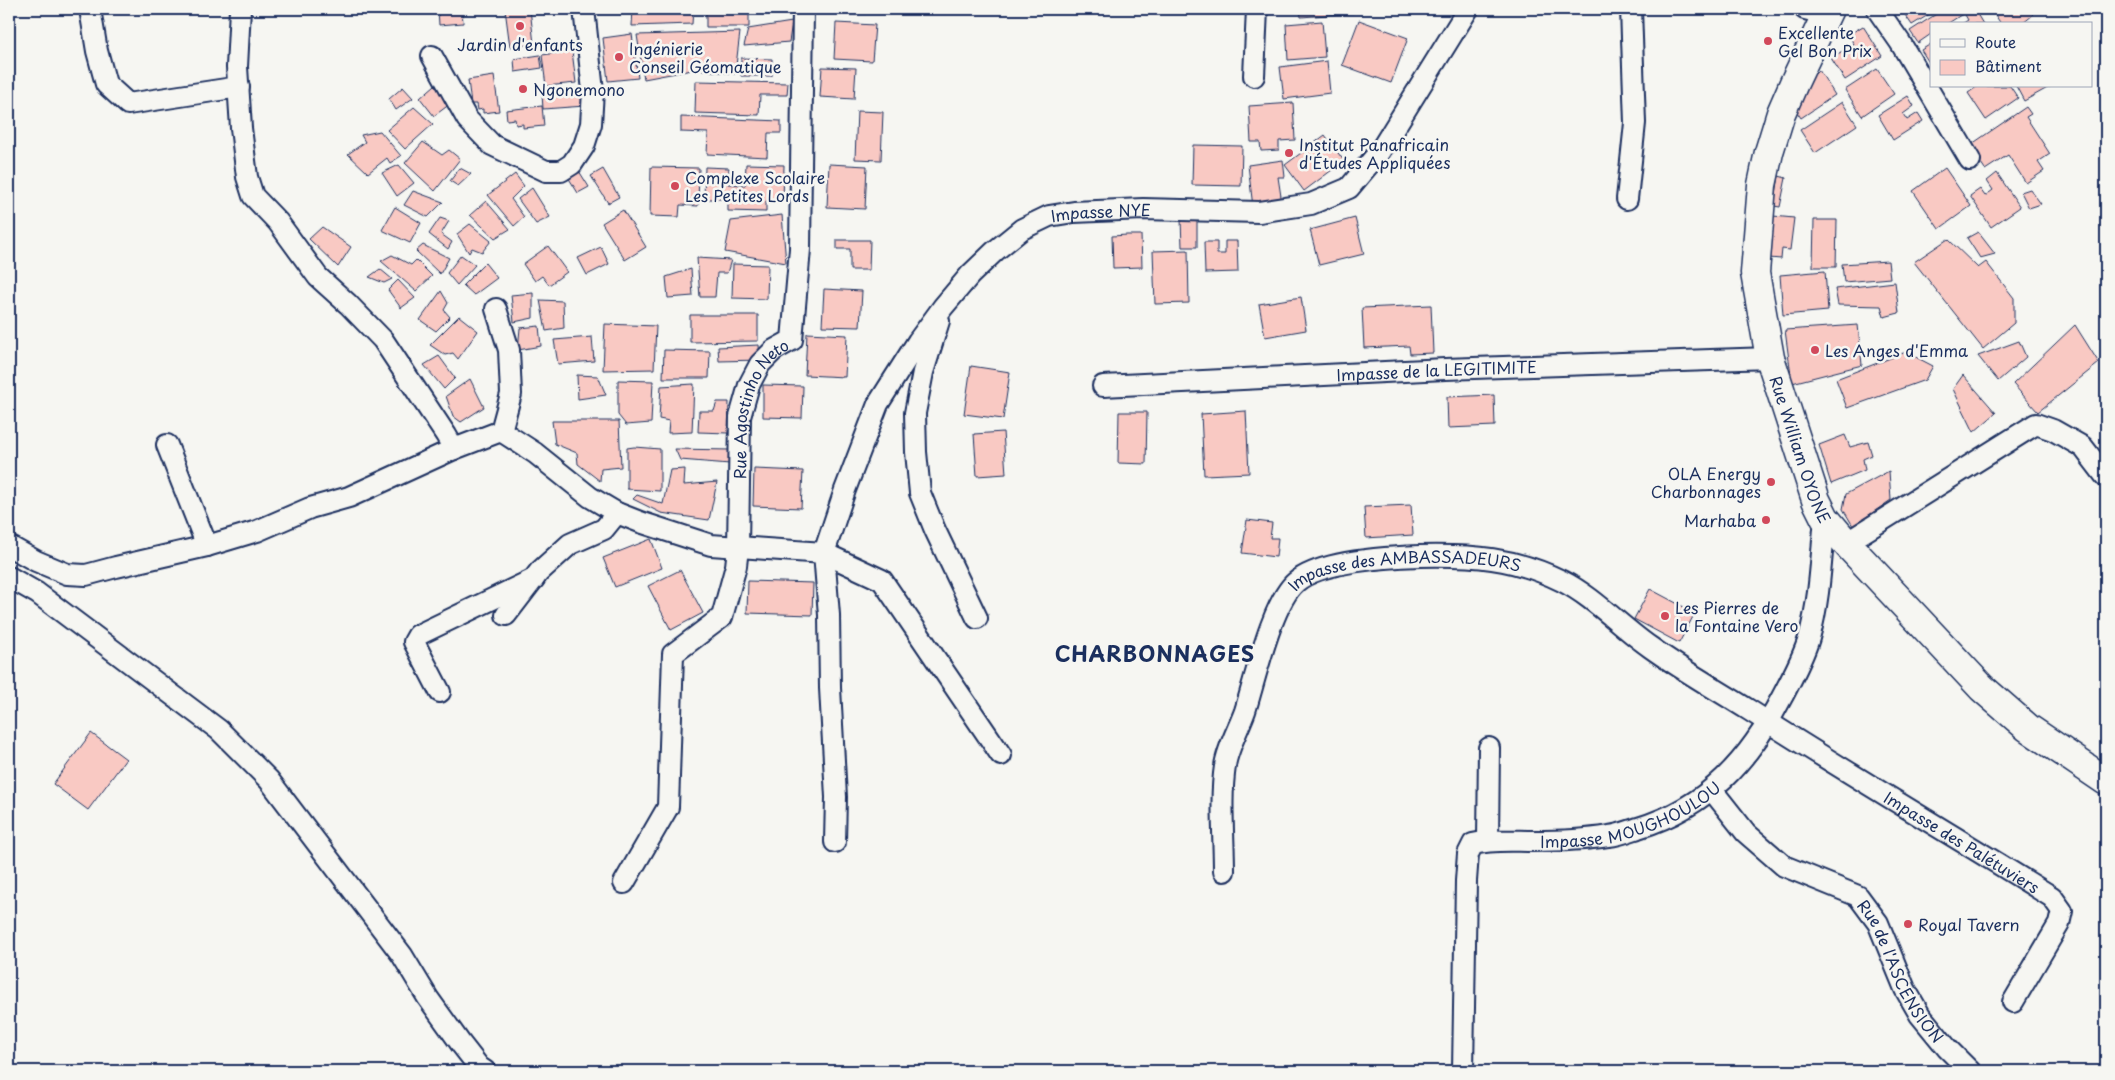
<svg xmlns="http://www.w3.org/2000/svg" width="2115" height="1080" font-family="'Playpen Sans',sans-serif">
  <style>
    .building { fill: #f9c9c3; stroke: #1b2f5e }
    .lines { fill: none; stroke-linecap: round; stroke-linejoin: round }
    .street-casing { stroke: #1b2f5e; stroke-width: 24 }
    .secondary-casing { stroke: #1b2f5e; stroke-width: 31 }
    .street { stroke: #f6f6f2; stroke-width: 20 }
    .secondary { stroke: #f6f6f2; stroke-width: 28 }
    .poi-dot { fill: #d1495b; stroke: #f6f6f2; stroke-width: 2 }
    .labels { text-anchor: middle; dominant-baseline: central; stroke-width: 5; stroke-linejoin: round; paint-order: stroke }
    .poi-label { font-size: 16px; fill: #1b2f5e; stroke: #f6f6f2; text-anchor: start }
    .street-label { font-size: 16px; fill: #1b2f5e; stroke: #f6f6f2 }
    .district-label { font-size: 21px; font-weight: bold; letter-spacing: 1px; fill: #1b2f5e; stroke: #f6f6f2 }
  </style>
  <rect width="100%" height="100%" fill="#f6f6f2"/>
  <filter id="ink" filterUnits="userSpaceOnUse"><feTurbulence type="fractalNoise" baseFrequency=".02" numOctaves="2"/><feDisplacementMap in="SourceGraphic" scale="10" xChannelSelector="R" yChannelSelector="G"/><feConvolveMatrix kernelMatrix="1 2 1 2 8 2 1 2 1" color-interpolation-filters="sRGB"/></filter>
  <g filter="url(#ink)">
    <path class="building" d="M438,9H462L463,23L439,25Z
      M505,9H530L534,44L510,47Z
      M633,9H693L692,24L632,26Z
      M706,9H749V27H706Z
      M820,9H857V15L820,14Z
      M1300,9H1353L1354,13L1301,17Z
      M1901,9H1938L1912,25Z
      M1944,9H1974L1983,24H1962L1968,20L1964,13L1947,24H1931V34L1918,43L1910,31Z
      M1995,9H2028L2033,15L2022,24H2001L1992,10Z
      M1359,20L1408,38L1391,83L1342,65Z
      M1322,21L1325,57L1288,60L1286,24Z
      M792,22L789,42L744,46L748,29Z
      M836,23L875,25L872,61L834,59Z
      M1863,26L1882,56L1845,80L1831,58L1854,44L1848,35Z
      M740,32L735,74L697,69L644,79L637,35Z
      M632,34L638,78L608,81L603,38Z
      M1931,44V63L1930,64L1921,50Z
      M572,51L576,83L546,86L542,55Z
      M540,55L542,68L515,72L514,59Z
      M741,58L772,59V76H741Z
      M1327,61L1330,93L1284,99L1280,67Z
      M822,67L856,68L854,99L820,97Z
      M1877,69L1894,94L1862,116L1845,90Z
      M1819,70L1835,95L1801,118L1795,109L1812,77Z
      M494,76L499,111L483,113V109L478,110L477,104H471L468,80Z
      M696,81L788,83L787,95H760L759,115L695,113Z
      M435,85L450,104L434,116L420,98Z
      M1978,86H2010L2018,98L1986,120L1968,93Z
      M2016,86H2051L2024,101Z
      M403,87L413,98L396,110L389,99Z
      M584,91L585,106L543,109L542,94Z
      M1908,96L1914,106L1903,114L1907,120L1918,113L1923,121L1893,140L1878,115Z
      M1842,102L1857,125L1815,153L1800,130Z
      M1293,103L1295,140L1279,141V150L1261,151L1260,142H1251L1249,106Z
      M542,106L544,126L523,128V124L516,125L515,119L507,120L506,110Z
      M414,107L433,124L405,149L387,130Z
      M2026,107L2031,114L2026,117L2050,154L2038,162L2044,171L2026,183L2008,155L1985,170L1969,146Z
      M857,111L883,112L881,160L855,159Z
      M681,117L781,121V133H768L767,157L707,154L708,133L681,132Z
      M380,131L401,156L390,163L387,158L368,173L348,154L365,142L361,135Z
      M1325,135L1344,161L1304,191L1285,165Z
      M423,142L442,155L449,150L460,159L435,191L405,163Z
      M1193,145L1242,146L1241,186L1192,185Z
      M1283,160L1285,177H1278L1282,203L1253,207L1248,165Z
      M746,164L784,165L783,202L766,201V212L728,211V199H704L705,167L729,168L728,184L745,185Z
      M829,164L867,166L865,209L827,207Z
      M399,165L414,183L397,196L382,173Z
      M651,167L699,168L698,206L680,205L679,217L650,216Z
      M460,168L471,174L458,186L450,181Z
      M1945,168L1971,206L1939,229L1913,191Z
      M603,169L619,197L608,203L591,176Z
      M579,171L589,187L578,193L568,177Z
      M1997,173L2020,207L1991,227L1970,196L1980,189L1985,196L1993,190L1987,181Z
      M515,174L524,186L511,199L524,217L514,226L488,195Z
      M1779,176L1786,178L1780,207L1774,206Z
      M532,188L550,217L536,224L518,199Z
      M2030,189L2041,204L2029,208L2021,192Z
      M413,191L443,202L428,217L404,205Z
      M486,201L510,229L495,238L470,215Z
      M395,207L421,223L410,243L382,230Z
      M623,210L646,247L625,260L602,223Z
      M782,215L786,263L725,252L731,221Z
      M1773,216L1794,218L1790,250L1782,249L1781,259L1769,258Z
      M440,218L449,221L441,234L452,242L448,249L429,234Z
      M1355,218L1364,254L1319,265L1310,230Z
      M1181,219H1197V247H1182Z
      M1814,220H1837L1836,267H1813Z
      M470,224L491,241L482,252L472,248L469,253L457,234Z
      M322,227L351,247L338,267L309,239Z
      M1978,232L1995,254L1980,258L1967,238Z
      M1127,235H1141L1142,267L1113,268L1112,236Z
      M1948,239L1978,268L1986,262L2014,298V323L1983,349L1914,262Z
      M837,240H870L869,270H850V249H837Z
      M1225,241H1237L1238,272L1205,273L1204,242H1217V254H1225Z
      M423,245L449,258L440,274L416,251Z
      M548,246L567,272L549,285L542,276L535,281L523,264Z
      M601,247L609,264L587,275L578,258Z
      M1188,250L1189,303L1155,304L1153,251Z
      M392,255L411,265L416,260L432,276L416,291L381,261Z
      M461,255L475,265L457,285L447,273Z
      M697,258L731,260L727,273H717L715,297H700Z
      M1888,261L1890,278L1844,282L1842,264Z
      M485,263L497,278L474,295L463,285Z
      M733,264L768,265L767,299L732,298Z
      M380,269L392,279L384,283L369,277Z
      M691,269L693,296L668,298L666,277Z
      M1825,271L1828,311L1783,315L1780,275Z
      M398,280L415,298L401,308L388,290Z
      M1895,282L1899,313L1884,317L1881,306L1838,305L1835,289Z
      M824,289L862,291L860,327L822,326Z
      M441,291L448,303L444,310L450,317L436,331L420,320Z
      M533,293V318L514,322L511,295Z
      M1301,297L1306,330L1265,337L1259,304Z
      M540,300L563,301L564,328L546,331Z
      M1431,305L1433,353L1410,354L1409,346L1364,348L1362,308Z
      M690,315H758V341L690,342Z
      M459,316L478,331L458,359L453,353L445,355L430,345Z
      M605,324L656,326L654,369L603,370Z
      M1858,325L1862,365L1792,383L1785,330Z
      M2075,325L2099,363L2038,412L2013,384Z
      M539,326L541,346L518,350L520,328Z
      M807,333L847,335L845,377L805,375Z
      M592,337L594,361L558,364L554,340Z
      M2019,341L2026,357L1998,381L1978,356Z
      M759,345L760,360L719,361L718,347Z
      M664,350L710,351L709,378H663Z
      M1906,352L1933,366L1925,380L1847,408L1836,379Z
      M439,356L455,378L444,389L424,365Z
      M971,366L1010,372L1003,419L964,414Z
      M577,375L598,376L606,395L578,399Z
      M1963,375L1996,413L1974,432L1953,389Z
      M470,379L484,407L461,422L453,416L446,396Z
      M618,380L653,381L651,423L626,425L618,415Z
      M694,384L692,432L668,433L669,421L659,419L661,386Z
      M763,385L803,386L802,418L763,417Z
      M1494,395L1495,426L1448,428L1447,397Z
      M717,402H729L728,433L698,432L699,411H714Z
      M1246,411L1249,473L1204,475L1201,414Z
      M1119,412H1147L1146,464L1118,463Z
      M552,421H619L621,467L601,469L600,481L578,464L577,453L555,444Z
      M1003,432L1006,474L977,476L974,434Z
      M1845,435L1850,447L1868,442L1872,455L1863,459L1865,470L1831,484L1819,445Z
      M634,447L660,449V491L627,489V448Z
      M675,449L730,450V464L680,460Z
      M685,469L684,485L717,482L709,520L661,513L633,499L637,495L663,504L670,470Z
      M754,469L803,471L801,508L753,506Z
      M1889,471L1891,500L1853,526L1843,509L1846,494Z
      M1411,505L1413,535L1366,538L1364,507Z
      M1247,520L1272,523L1270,538H1278L1276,557L1242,553Z
      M651,539L662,568L615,587L603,558Z
      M680,570L703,613L671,630L648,586Z
      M748,581L813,583L812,615L747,613Z
      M1650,589L1695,613L1679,643L1634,619Z
      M91,733L126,759L88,810L53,784Z"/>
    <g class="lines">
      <defs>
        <g id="street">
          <path d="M90,9L97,51L106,84L128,104L239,87"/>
          <path d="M240,9L237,67L241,128L247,177L253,196L278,222L318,277L348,304L383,340L446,435L454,449"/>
          <path d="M1805,9L1825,14"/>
          <path d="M1877,9L1900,42L1970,160"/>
          <path d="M432,56L467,119L492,145L546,171H561L572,164L584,146L591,124L593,91L584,9"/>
          <path d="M1254,76L1257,9"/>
          <path d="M1627,199L1635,123L1631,9"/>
          <path d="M496,309L509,350L511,394L501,431"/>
          <path d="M939,321L923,372L915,413L916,452L920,493L935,530L977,618"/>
          <path id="s1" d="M1103,386L1445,369L1770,358"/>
          <path d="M167,445L207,546"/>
          <path d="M1846,543L2036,424L2053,430L2083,447L2106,477"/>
          <path d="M9,546L36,561L67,574L86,575L116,567L207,546L257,531L310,508L349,497L454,449L501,431L535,453L590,497L617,513L640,522L711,545L824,553L882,580L1001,755"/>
          <path d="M9,577L37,593L219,730L269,780L402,955L428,998L461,1044L479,1067L485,1071"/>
          <path d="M506,615L539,572L570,544L604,529L617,513"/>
          <path d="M440,692L414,642L418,635L534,579"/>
          <path id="s2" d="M1712,790L1746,833L1784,866L1858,896L1878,923L1905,989L1920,1015L1947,1048L1970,1071"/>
          <path d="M1488,841L1489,748"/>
          <path id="s3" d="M835,842L836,797L830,688L829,615L824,553L845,490L878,404L918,341L943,307L970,275L995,251L1022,229L1049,216L1074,212L1143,209L1259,212L1311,204L1349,188L1380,151L1468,9"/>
          <path id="s4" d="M1224,871C1224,836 1220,800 1225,766C1227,749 1239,728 1245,711C1255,680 1272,602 1296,582C1320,561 1388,557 1420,556C1473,555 1513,557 1562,581C1594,597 1621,627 1650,647C1682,670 1716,689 1749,710C1849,774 1951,834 2052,897L2062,911L2059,924L2013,1002"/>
          <path id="s5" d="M624,883L668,807L673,654L722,617L736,566L738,548L740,417L749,385L760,364L774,350L792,340L800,249L803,9"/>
          <path id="s6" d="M1463,1071L1466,881L1468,854L1473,844C1493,839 1513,841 1533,841C1559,841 1584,840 1609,836C1619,835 1629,831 1638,828C1708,807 1750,759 1782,697C1792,678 1803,658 1809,638C1820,599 1821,558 1825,518"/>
        </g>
        <g id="secondary">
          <path id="s7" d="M1829,9L1794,83L1781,113L1769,152L1762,185L1755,273L1770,358L1816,500L1825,518L1846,543L1982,688L2028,728L2106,781"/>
        </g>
      </defs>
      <use href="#street" class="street-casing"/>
      <use href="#secondary" class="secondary-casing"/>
      <use href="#street" class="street"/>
      <use href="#secondary" class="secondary"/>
    </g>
  </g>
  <g class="poi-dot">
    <circle cx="520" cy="26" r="5"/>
    <circle cx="1768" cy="41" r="5"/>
    <circle cx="619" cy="57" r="5"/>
    <circle cx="523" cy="89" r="5"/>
    <circle cx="1289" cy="153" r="5"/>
    <circle cx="675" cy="186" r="5"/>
    <circle cx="1815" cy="350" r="5"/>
    <circle cx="1771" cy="482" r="5"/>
    <circle cx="1766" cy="520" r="5"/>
    <circle cx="1665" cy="616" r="5"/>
    <circle cx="1908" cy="924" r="5"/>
  </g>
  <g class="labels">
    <g class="poi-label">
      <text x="1778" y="32">Excellente<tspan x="1778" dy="18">Gel Bon Prix</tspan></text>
      <text x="520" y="44" text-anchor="middle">Jardin d'enfants</text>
      <text x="629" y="48">Ingénierie<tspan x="629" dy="18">Conseil Géomatique</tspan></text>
      <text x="533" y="89">Ngonemono</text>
      <text x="1299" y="144">Institut Panafricain<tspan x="1299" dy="18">d'Études Appliquées</tspan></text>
      <text x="685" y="177">Complexe Scolaire<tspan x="685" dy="18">Les Petites Lords</tspan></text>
      <text x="1825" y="350">Les Anges d'Emma</text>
      <text x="1761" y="473" text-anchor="end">OLA Energy<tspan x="1761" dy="18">Charbonnages</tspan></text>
      <text x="1756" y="520" text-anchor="end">Marhaba</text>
      <text x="1675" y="607">Les Pierres de<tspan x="1675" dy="18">la Fontaine Vero</tspan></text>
      <text x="1918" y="924">Royal Tavern</text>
    </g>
    <g class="street-label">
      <text stroke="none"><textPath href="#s3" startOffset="758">Impasse NYE</textPath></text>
      <text stroke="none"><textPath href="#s1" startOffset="334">Impasse de la LEGITIMITE</textPath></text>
      <text stroke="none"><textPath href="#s5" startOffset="519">Rue Agostinho Neto</textPath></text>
      <text stroke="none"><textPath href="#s7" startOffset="460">Rue William OYONE</textPath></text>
      <text stroke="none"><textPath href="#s4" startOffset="415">Impasse des AMBASSADEURS</textPath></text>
      <text stroke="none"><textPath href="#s6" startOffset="391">Impasse MOUGHOULOU</textPath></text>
      <text stroke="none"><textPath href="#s4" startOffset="1056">Impasse des Palétuviers</textPath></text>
      <text stroke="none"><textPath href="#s2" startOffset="272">Rue de l'ASCENSION</textPath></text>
    </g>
    <g class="district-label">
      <text x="1155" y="653">CHARBONNAGES</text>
    </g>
  </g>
  <rect width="2115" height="1080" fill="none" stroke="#f6f6f2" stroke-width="30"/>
  <rect x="15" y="15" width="2085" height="1050" fill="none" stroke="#1b2f5e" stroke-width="2" filter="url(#ink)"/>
  <rect x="1930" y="22" width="162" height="65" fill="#f6f6f2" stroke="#9ea6b7"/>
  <rect x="1940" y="39" width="25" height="8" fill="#f6f6f2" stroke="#9ea6b7"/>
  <text x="1975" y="48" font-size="15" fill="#1b2f5e">Route</text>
  <rect x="1940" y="60" width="25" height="15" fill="#f9c9c3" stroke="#9ea6b7"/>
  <text x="1975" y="72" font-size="15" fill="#1b2f5e">Bâtiment</text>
</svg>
